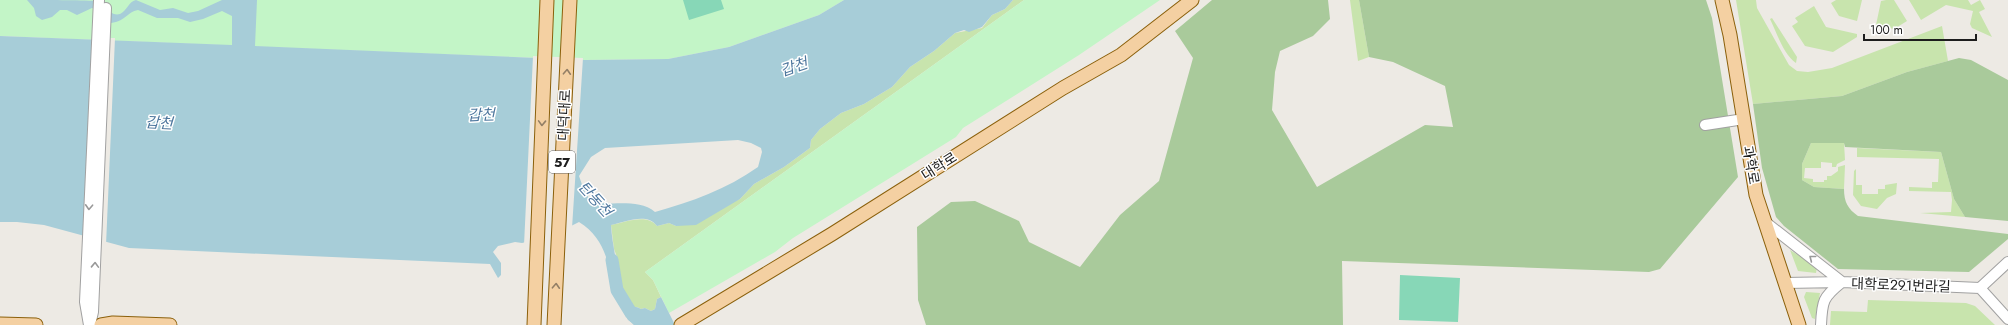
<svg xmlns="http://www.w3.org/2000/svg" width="2008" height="325" font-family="Jost,'Noto Sans KR',sans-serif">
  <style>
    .grass { fill: #c8e4ad }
    .forest { fill: #a9ca9b }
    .park { fill: #c3f5c7 }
    .pitch { fill: #87d7b7 }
    .water { fill: #a7cdd8; fill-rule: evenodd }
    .pier { fill: #edeae4 }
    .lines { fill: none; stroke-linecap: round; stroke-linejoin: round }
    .river { stroke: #a7cdd8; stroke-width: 13 }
    .minor-casing { stroke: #a1a1a1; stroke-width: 12 }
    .major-casing { stroke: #8b600b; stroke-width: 15 }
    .minor { stroke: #fff; stroke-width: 10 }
    .major { stroke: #f4d0a2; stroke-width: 13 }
    .oneway { stroke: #937f66 }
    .oneway2 { stroke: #999 }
    .labels { text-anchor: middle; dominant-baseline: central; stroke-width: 3; stroke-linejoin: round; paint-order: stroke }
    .shield { fill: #fff; stroke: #616161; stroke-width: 1 }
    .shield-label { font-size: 13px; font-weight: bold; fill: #1d1d1d }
    .street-label { font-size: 14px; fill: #1d1d1d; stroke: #fff }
    .water-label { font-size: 15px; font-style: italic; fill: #4e779e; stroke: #fff }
  </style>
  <rect width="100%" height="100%" fill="#edeae4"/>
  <path class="grass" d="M1013,0H1024L645,272L653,280L661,297L657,299L655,309L651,311L645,308L641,309L637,307H630L623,294L617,277V257L614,249L611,225C625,222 647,213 657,226L669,223L676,226L740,199L754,184L784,167L810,148L811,140L820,129L841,113L864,104L892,87L910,67L934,51L955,33L982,28L992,15L1005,9Z
    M1350,0H1359L1369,57L1358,61Z
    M1736,0H1756L1757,8L1789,65L1797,71L1808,72L1832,68L1942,26L1948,61L1907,72L1842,96L1753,104Z
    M1836,0H1862L1857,21L1839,16L1831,3Z
    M1886,0H1894L1907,21L1894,29L1876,25L1881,1Z
    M1909,0H1968L1971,5L1980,0L1985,9L1979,12L1992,37L1972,28L1970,24L1973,11L1946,5L1921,20Z
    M1814,6L1826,27L1857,34V37L1833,52L1805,46L1792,26L1798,22L1795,18Z
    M1772,18L1797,57L1796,63C1783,54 1777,33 1770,19Z
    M1811,143H1844L1845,160L1837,164L1836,167H1832V163L1821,162V168H1805L1804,178L1813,179V182H1824V180H1827V176H1831L1838,171V167L1845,165L1844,189L1814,187L1802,180V164Z
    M1857,148L1941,152L1954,199L1965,217L1920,213L1951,212L1952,200L1951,192L1909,191V187L1932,188V182H1938L1939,159L1857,157Z
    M1856,169V185H1862V194H1878V189H1885V185L1897,183L1896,194L1887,198L1877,209L1861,206L1853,195L1854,171Z
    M1790,250L1817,267L1816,273L1798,271Z
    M1806,292L1820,293L1815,319L1812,318L1804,297Z
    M1868,300L1966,303L1975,306L1995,325H1830L1831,311L1867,312Z"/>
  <path class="forest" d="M1212,0H1328L1330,19L1313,36L1280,51L1275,72L1272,110L1317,187L1425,125L1453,127L1445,86L1393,62L1369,57L1359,0H1706L1712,18L1738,177L1660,269L1649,272L1342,261L1343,325H926L918,300L917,227L951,202L975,201L1019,221L1029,242L1080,267L1120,215L1159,181L1193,58L1175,31Z
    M1959,58L1971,60L2008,80V221L1965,217L1954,199L1941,152L1845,147L1844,143H1811L1802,164V180L1814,187L1844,189C1844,202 1848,209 1858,216L2008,234V239L1969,272L1838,269L1784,226L1776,217L1762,168L1753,104L1842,96L1907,72Z"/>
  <path class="park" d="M0,0H844L819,15L729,47L668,59L585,60L0,36Z
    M1024,0H1160L1079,55L963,128L956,137L793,238L775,252L669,313L653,280L645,272Z"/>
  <path class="pitch" d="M683,0H721L724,9L689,20Z
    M1400,275L1460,278L1458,322L1399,320Z"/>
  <path class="water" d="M27,0C46,0 79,0 96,1C105,3 109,17 120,14C127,11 128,2 136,0L160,10L173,8L188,13L198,11L222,0H257L255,46L585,60L668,59L729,47L819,15L844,0H1013L1005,9L992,15L982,27L969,32L964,30L955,33L934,51L910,67L892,87L864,104L841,113L820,129L811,140L810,148L784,167L754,184L740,199L696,225L676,226L669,223L657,226C647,212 625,222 611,225C612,244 617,259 617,277L612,278C606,254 601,236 579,222L551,236L522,243L515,242L498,246L493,252L501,263V275L498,278L490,264L129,248L44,225L17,222H0V36L232,45V16L222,11L203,19L190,22L178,18H157L138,10C127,12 126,21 111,23L96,9L92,8L77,15L67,10H60L52,17L42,20L36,16L34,8ZM738,140L751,143L761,148L762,152L758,167C727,189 691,202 655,212C634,194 597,213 586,194C583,189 581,181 579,176L591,157L605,148Z
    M661,297L675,325H635L628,320L623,311C630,307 634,305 641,309L645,308L651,311L655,309L657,299Z"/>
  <path class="pier" d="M92,38H115L106,245L82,238H85Z
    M533,56L583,58L572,228L552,238L524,245Z"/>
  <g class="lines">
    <path class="river" d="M612,260L617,290L631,313L643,325"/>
    <defs>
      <path id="minor" d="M1705,125L1744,119
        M1764,221L1842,282
        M1785,283L1842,282L1980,288L2008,262
        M1980,288L2008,319
        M89,325L85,302L99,0
        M90,325L93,312L106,8
        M1821,325C1822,301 1823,297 1842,282"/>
      <path id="major" d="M1722,0L1730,35L1756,195L1799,325
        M0,324L36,325
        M101,325L113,323L170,325
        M534,325L547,0
        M554,325L570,0
        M681,325L832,234L1063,88L1121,55L1192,0"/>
    </defs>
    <use href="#minor" class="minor-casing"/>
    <use href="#major" class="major-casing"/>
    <use href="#minor" class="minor"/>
    <use href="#major" class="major"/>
  </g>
  <defs><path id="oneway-chevron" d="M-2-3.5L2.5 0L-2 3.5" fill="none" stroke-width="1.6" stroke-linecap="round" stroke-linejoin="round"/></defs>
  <g class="oneway">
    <use href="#oneway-chevron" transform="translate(567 72) rotate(-87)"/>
    <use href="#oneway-chevron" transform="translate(542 123) rotate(92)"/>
    <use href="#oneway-chevron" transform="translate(556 286) rotate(-87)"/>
  </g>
  <g class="oneway2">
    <use href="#oneway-chevron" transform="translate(89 207) rotate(93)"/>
    <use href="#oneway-chevron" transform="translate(1812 258) rotate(-142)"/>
    <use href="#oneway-chevron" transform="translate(95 265) rotate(-88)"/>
  </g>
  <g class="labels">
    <rect class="shield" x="549" y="151" width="26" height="22" rx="3"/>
    <g class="shield-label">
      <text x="562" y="162">57</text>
    </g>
    <g class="street-label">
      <text transform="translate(564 115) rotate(-87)">대덕대로</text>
      <text transform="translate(1751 165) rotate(80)">과학로</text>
      <text transform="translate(939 166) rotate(-32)">대학로</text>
      <text transform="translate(1901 285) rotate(2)">대학로291번라길</text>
    </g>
    <g class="water-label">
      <text transform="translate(794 67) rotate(-19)">갑천</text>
      <text transform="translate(481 115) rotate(-2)">갑천</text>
      <text transform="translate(159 123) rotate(3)">갑천</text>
      <text transform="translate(595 199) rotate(48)">탄동천</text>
    </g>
  </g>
  <path d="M1864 34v6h112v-6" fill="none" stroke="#1d1d1d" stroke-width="2"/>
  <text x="1870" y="34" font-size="12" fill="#1d1d1d" stroke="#ffffff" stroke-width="3" paint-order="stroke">100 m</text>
</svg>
